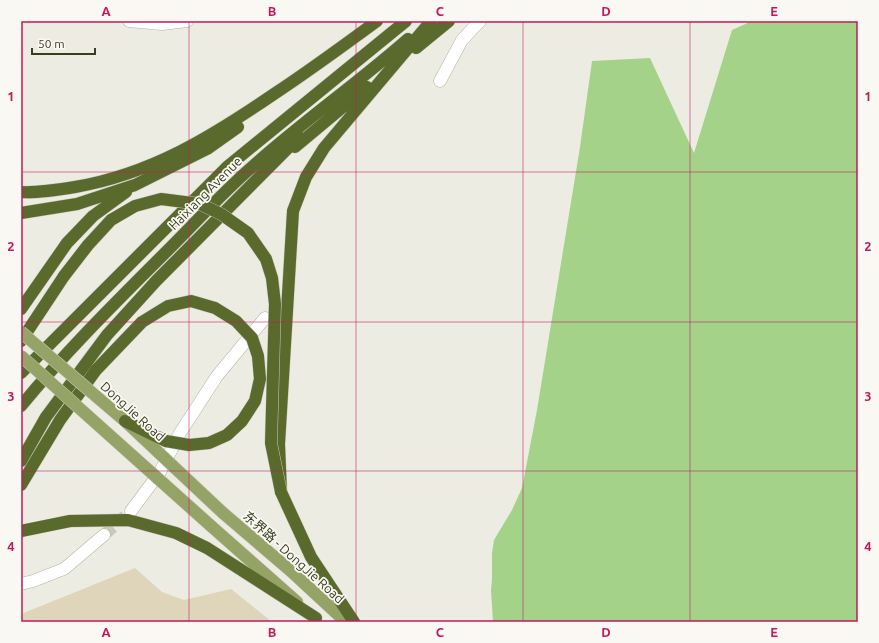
<svg xmlns="http://www.w3.org/2000/svg" width="879" height="643" font-family="Ubuntu,'Noto Sans SC',sans-serif">
  <style>
    .green { fill: #ded5ba }
    .water { fill: #a5d289 }
    .lines { fill: none; stroke-linecap: round; stroke-linejoin: round }
    .minor-tunnel { stroke: #c8c9bb; stroke-width: 12; stroke-dasharray: 12 6; stroke-linecap: butt }
    .minor-casing { stroke: #b2b4a4; stroke-width: 13 }
    .major-casing { stroke: #c7c9c1; stroke-width: 13 }
    .highway-casing { stroke: #c7c9c1; stroke-width: 13 }
    .minor { stroke: #fff; stroke-width: 12 }
    .major { stroke: #96a366; stroke-width: 12 }
    .highway { stroke: #5a6a2d; stroke-width: 12 }
    .major-bridge-casing { stroke: #c7c9c1; stroke-width: 13; stroke-linecap: butt }
    .highway-bridge-casing { stroke: #c7c9c1; stroke-width: 13; stroke-linecap: butt }
    .major-bridge { stroke: #96a366; stroke-width: 12 }
    .highway-bridge { stroke: #5a6a2d; stroke-width: 12 }
    .grid { fill: none; stroke: #c2185b; stroke-width: 1; stroke-opacity: 0.55 }
    .labels { text-anchor: middle; dominant-baseline: central; stroke-width: 3.5; stroke-linejoin: round; paint-order: stroke }
    .street-label { font-size: 13px; fill: #383e21; stroke: #f9f8f2 }
    .neatline { fill: none; stroke: #c2185b; stroke-width: 1.5 }
    .grid-label { font-size: 13px; text-anchor: middle; font-weight: bold; fill: #c2185b }
  </style>
  <rect width="100%" height="100%" fill="#ecece2"/>
  <path class="green" d="M135,568L162,592L184,600L231,589L272,622H21V614Z"/>
  <path class="water" d="M752,21H858V622H493L491,590L492,580V553L494,540L512,510L522,488L537,410L580,147L592,61L650,58L694,153L732,30Z"/>
  <g class="lines">
    <path class="minor-tunnel" d="M104,535L125,516"/>
    <defs>
      <path id="minor" d="M129,21L162,24L187,21
        M440,81L462,40L480,21
        M131,511L160,472L180,433L217,376L265,318
        M21,584L33,581L64,569L104,535"/>
      <path id="major" d="M223,513L292,572L346,622
        M211,526L297,602"/>
      <path id="highway" d="M416,48L449,21
        M295,147L367,87
        M21,192C39,193 57,190 75,187C151,174 211,137 274,94C309,71 343,46 377,21
        M21,213L77,204L135,185L207,149L238,127
        M21,309L67,243L93,216L126,192
        M21,341L64,276
        M21,373L227,167L406,21
        M21,406C67,350 119,299 170,248C197,221 223,192 252,167C302,122 358,83 408,39
        M21,461L46,417L107,335L156,281L299,137
        M21,485L60,420L96,370L142,322
        M21,531L70,521L128,520L176,533L207,548L316,618
        M354,622L311,557L281,492L279,444L293,211L306,177L324,148L431,21"/>
    </defs>
    <use href="#minor" class="minor-casing"/>
    <use href="#major" class="major-casing"/>
    <use href="#highway" class="highway-casing"/>
    <use href="#minor" class="minor"/>
    <use href="#major" class="major"/>
    <use href="#highway" class="highway"/>
    <defs>
      <path id="major-bridge" d="M21,332L125,421L223,513
        M21,356L211,526"/>
      <path id="highway-bridge" d="M64,276L88,245L111,220L135,206L161,199L200,204L221,214L248,233L266,259L272,278L275,304L271,443L281,492
        M125,421L166,441L189,445L209,443L227,435L242,421L255,401L260,379L258,356L252,338L236,321L215,308L191,301L168,306L142,322"/>
    </defs>
    <use href="#major-bridge" class="major-bridge-casing"/>
    <use href="#highway-bridge" class="highway-bridge-casing"/>
    <use href="#major-bridge" class="major-bridge"/>
    <use href="#highway-bridge" class="highway-bridge"/>
  </g>
  <path class="grid" d="M189,21V622M356,21V622M523,21V622M690,21V622M21,172H858M21,322H858M21,471H858"/>
  <g class="labels">
    <g class="street-label">
      <text transform="translate(205 193) rotate(-45)">Haixiang Avenue</text>
      <text transform="translate(133 411) rotate(42)">DongJie Road</text>
      <text transform="translate(294 557) rotate(42)">东界路 - DongJie Road</text>
    </g>
  </g>
  <rect width="879" height="643" fill="none" stroke="#f9f8f2" stroke-width="44"/>
  <path d="M32 48v6h63v-6" fill="none" stroke="#383e21" stroke-width="2"/>
  <text x="38" y="48" font-size="12" fill="#383e21" stroke="#f9f8f2" stroke-width="3" paint-order="stroke">50 m</text>
  <rect x="22" y="22" width="835" height="599" class="neatline"/>
  <g class="grid-label">
    <text x="106" y="16">A</text>
    <text x="272" y="16">B</text>
    <text x="440" y="16">C</text>
    <text x="606" y="16">D</text>
    <text x="774" y="16">E</text>
    <text x="11" y="101">1</text>
    <text x="868" y="101">1</text>
    <text x="11" y="251">2</text>
    <text x="868" y="251">2</text>
    <text x="11" y="401">3</text>
    <text x="868" y="401">3</text>
    <text x="11" y="551">4</text>
    <text x="868" y="551">4</text>
    <text x="106" y="637">A</text>
    <text x="272" y="637">B</text>
    <text x="440" y="637">C</text>
    <text x="606" y="637">D</text>
    <text x="774" y="637">E</text>
  </g>
</svg>
